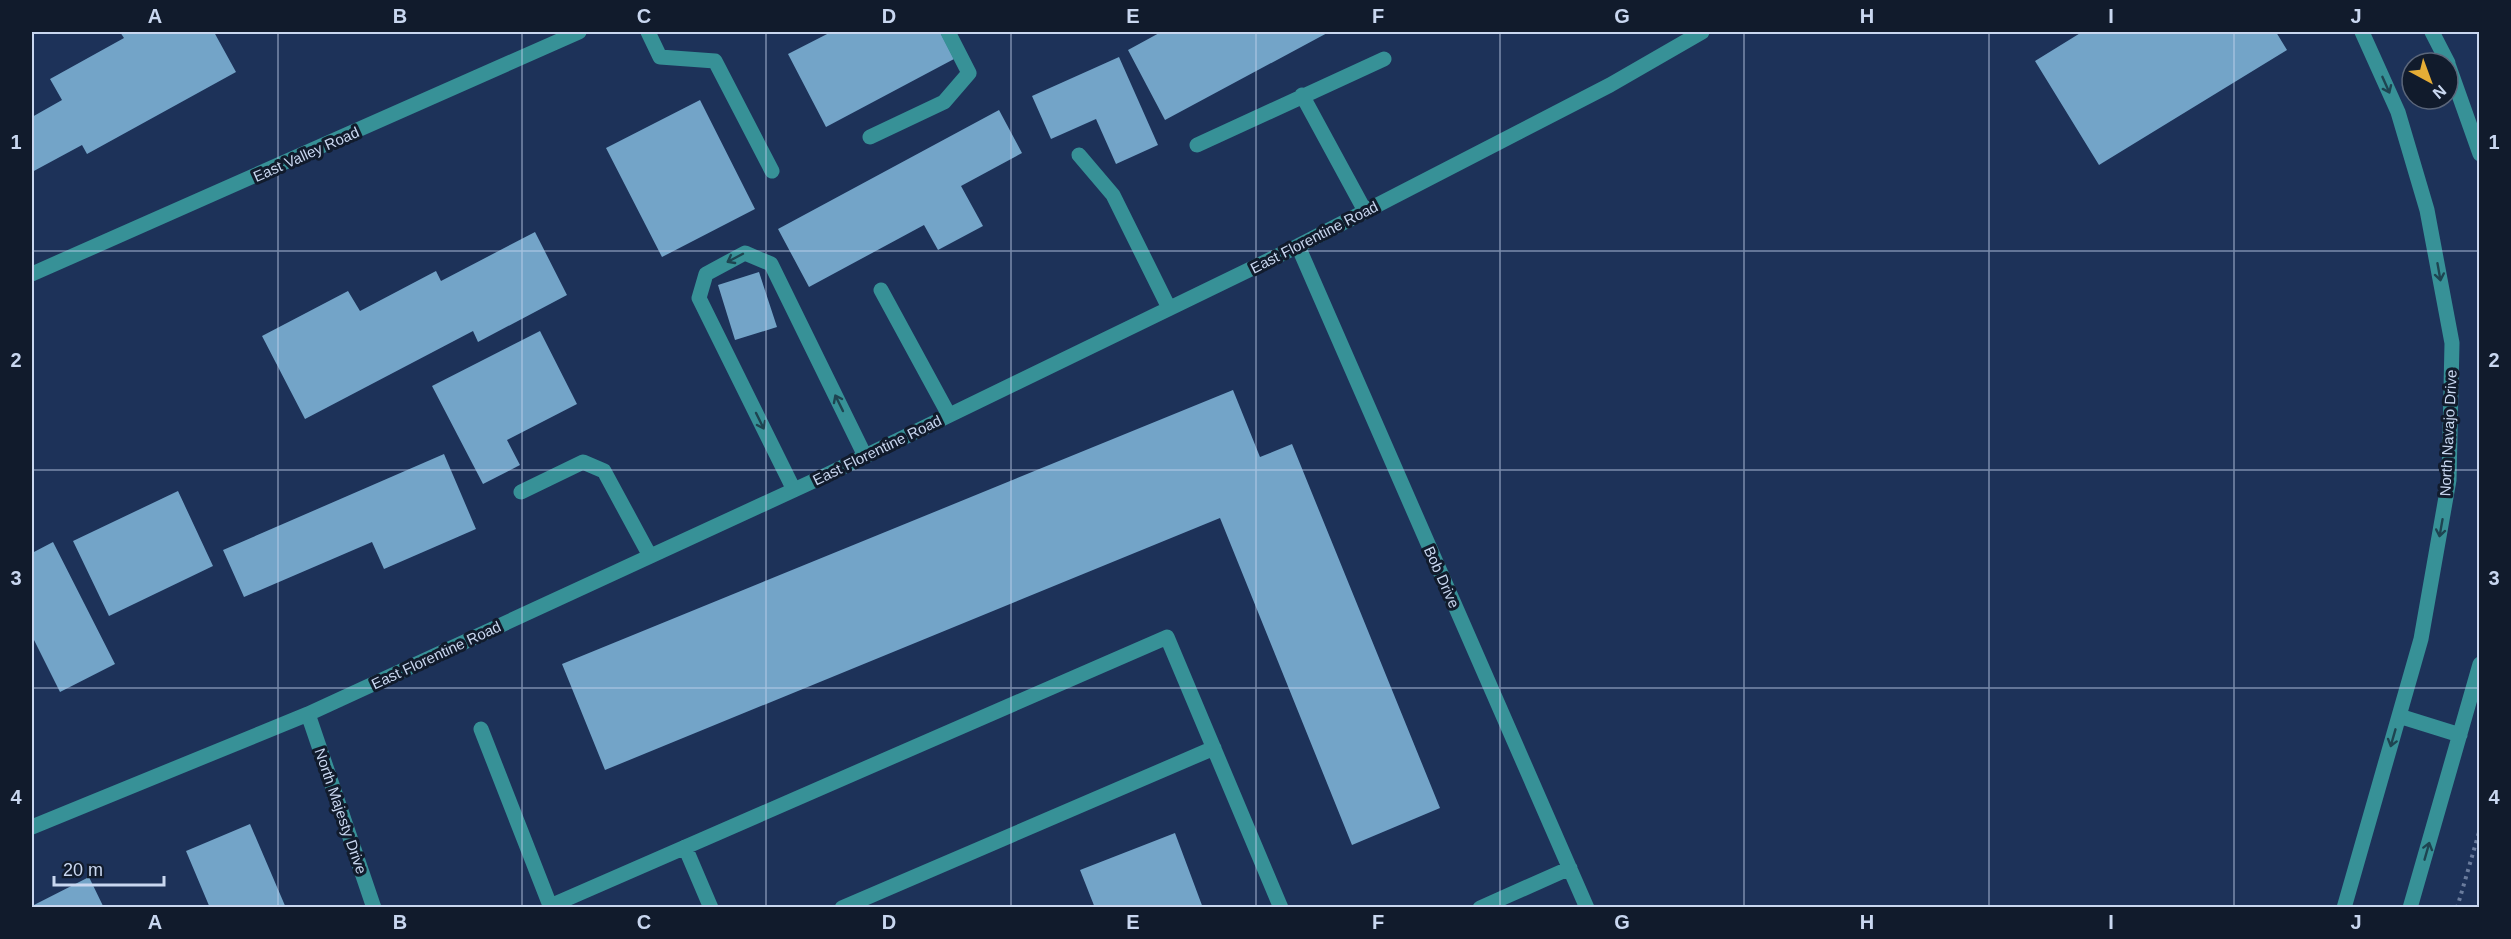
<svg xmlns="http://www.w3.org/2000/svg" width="2511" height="939" font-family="Arial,sans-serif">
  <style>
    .building { fill: #73a4c8 }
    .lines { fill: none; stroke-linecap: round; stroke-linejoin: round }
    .path { stroke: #6a7c9d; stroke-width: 4; stroke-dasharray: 3 4.5; stroke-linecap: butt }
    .minor { stroke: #379197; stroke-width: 15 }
    .oneway { stroke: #1e4451 }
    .grid { fill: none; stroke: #c9d7f0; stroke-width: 1.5; stroke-opacity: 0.55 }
    .labels { text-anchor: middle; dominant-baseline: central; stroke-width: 6; stroke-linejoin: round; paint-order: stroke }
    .street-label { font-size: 15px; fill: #c9d7f0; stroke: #111b2c }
    .neatline { fill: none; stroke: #c9d7f0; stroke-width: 2 }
    .grid-label { font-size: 20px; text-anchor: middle; font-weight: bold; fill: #c9d7f0 }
  </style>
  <rect width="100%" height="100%" fill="#1d3259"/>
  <path class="building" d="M120,32H214L236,72L87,154L82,145L32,172V117L62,100L50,79L124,38Z
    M831,32H940L954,59L826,127L788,54Z
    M1161,32H1329L1165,120L1128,50Z
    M2082,32H2276L2287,50L2099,165L2035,61Z
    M1119,57L1158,145L1116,164L1096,119L1051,139L1032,96Z
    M700,100L755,209L662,257L606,148Z
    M999,110L1022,153L961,186L983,226L938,250L924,225L809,287L778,229Z
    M535,232L567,295L478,342L473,331L305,419L262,336L348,291L360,311L436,271L441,281Z
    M759,272L777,327L735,340L718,285Z
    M540,331L577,404L507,440L520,465L483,484L432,386Z
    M1233,390L1260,457L1292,444L1440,808L1352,845L1220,518L605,770L562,664Z
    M444,454L476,529L384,569L372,542L244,597L223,550Z
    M178,491L213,566L109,616L73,541Z
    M53,542L115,664L60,692L32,636V553Z
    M250,824L286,908H210L186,851Z
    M1175,833L1203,908H1095L1080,870Z
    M89,877L104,908H32V906Z"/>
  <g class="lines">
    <path class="path" d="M2457,908L2480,829"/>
    <path class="minor" d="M648,32L660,57L715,61L772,171
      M2432,32L2448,63
      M2448,64L2480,154
      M1302,95L1365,211
      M870,137L944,102L969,73L948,32
      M1197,145L1384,59
      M1079,155L1113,195L1169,308
      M1298,246L1587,908
      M32,274L579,32
      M881,290L949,415
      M794,490L699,298L706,274L745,253L771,264L865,456
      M521,492L583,462L604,471L650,556
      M308,714L374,908
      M2399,716L2460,735
      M481,729L551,908
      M32,827L308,714L820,478L1298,246L1610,85L1702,32
      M685,847L711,908
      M550,906L1167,637L1281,908
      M842,908L1214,748
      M1480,908L1570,868
      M2344,908L2421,639L2449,480L2452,343L2427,210L2398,112L2362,32
      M2410,908L2480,664"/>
  </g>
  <defs><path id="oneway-shaft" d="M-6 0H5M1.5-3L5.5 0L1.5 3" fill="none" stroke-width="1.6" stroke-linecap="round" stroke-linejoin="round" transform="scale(1.5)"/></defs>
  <g class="oneway">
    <use href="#oneway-shaft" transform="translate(2386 85) rotate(66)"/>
    <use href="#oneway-shaft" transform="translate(735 258) rotate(152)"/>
    <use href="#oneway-shaft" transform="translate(2439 272) rotate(80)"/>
    <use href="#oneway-shaft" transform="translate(839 403) rotate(-116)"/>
    <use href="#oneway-shaft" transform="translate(760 421) rotate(64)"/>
    <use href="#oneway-shaft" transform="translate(2441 528) rotate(100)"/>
    <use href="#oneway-shaft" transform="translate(2393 738) rotate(106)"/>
    <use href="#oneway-shaft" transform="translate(2427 851) rotate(-74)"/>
  </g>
  <path class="grid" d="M278,32V908M522,32V908M766,32V908M1011,32V908M1256,32V908M1500,32V908M1744,32V908M1989,32V908M2234,32V908M32,251H2480M32,470H2480M32,688H2480"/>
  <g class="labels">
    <g class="street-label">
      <text transform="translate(306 154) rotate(-24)">East Valley Road</text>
      <text transform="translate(1314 237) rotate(-27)">East Florentine Road</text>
      <text transform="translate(2448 433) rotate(-87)">North Navajo Drive</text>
      <text transform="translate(877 450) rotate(-26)">East Florentine Road</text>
      <text transform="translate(1442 577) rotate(66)">Bob Drive</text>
      <text transform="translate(436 655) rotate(-25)">East Florentine Road</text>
      <text transform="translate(341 811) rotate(71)">North Majesty Drive</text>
    </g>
  </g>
  <rect width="2511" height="939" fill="none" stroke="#111b2c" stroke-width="66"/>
  <g transform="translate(2430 81) rotate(139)"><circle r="28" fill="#111b2c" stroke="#5b667a" stroke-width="1.5"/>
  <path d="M0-4.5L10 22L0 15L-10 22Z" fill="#e6ad36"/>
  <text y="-9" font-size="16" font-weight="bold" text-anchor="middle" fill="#c9d7f0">N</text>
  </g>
  <path d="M54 876v9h110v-9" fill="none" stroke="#c9d7f0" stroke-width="3"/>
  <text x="63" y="876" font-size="18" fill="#c9d7f0" stroke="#111b2c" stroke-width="4.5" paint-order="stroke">20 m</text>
  <rect x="33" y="33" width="2445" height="873" class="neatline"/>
  <g class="grid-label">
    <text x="155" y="23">A</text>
    <text x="400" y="23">B</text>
    <text x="644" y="23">C</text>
    <text x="889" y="23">D</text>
    <text x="1133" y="23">E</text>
    <text x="1378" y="23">F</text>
    <text x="1622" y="23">G</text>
    <text x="1867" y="23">H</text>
    <text x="2111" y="23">I</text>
    <text x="2356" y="23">J</text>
    <text x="16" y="149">1</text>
    <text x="2494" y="149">1</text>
    <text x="16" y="367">2</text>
    <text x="2494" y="367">2</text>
    <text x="16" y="585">3</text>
    <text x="2494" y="585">3</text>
    <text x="16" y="804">4</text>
    <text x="2494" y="804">4</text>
    <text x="155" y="929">A</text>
    <text x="400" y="929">B</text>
    <text x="644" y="929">C</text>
    <text x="889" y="929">D</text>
    <text x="1133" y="929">E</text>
    <text x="1378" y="929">F</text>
    <text x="1622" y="929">G</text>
    <text x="1867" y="929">H</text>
    <text x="2111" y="929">I</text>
    <text x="2356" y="929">J</text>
  </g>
</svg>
